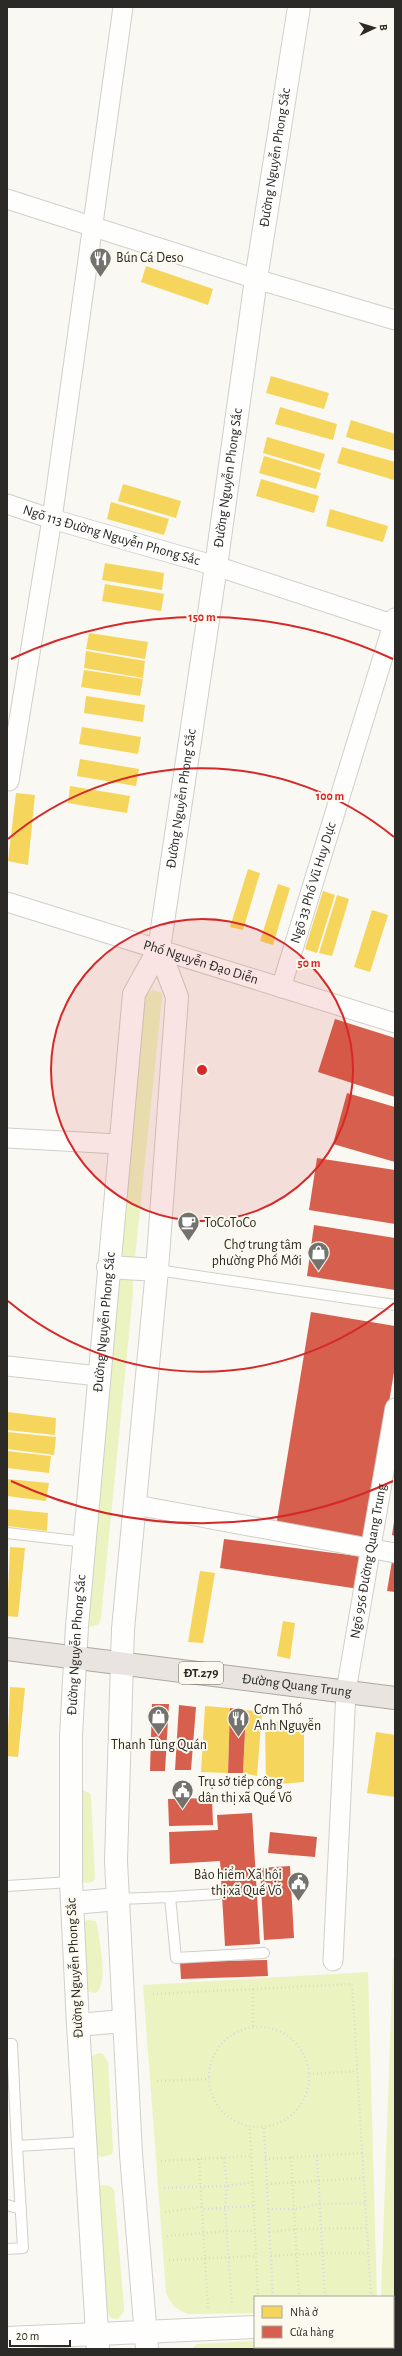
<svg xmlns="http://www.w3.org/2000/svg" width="402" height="2356" font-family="'Alegreya Sans',sans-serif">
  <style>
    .green { fill: #ebf4c0 }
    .homes { fill: #f6d55c }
    .shops { fill: #d6604d }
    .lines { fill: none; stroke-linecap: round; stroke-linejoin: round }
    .service-casing { stroke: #d0cfca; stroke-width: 12 }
    .minor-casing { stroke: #d0cfca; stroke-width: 21 }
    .tertiary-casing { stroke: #d0cfca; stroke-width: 24 }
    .secondary-casing { stroke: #d0cfca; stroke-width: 24 }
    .primary-casing { stroke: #b0a79d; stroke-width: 24 }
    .path { stroke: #dad9d7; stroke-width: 2.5; stroke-dasharray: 1 3; stroke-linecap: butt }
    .service { stroke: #fefefd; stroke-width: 10 }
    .minor { stroke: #fefefd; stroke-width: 19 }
    .tertiary { stroke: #fefefd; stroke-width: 22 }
    .secondary { stroke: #fefefd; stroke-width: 22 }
    .primary { stroke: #eae4e0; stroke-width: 22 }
    .ring { fill: none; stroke: #d62828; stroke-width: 2 }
    .labels { text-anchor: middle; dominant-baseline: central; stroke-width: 4; stroke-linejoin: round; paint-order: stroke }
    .shield { fill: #fcf9ef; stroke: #6a6862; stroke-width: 1 }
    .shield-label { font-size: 13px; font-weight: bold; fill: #2b2a26 }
    .street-label { font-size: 14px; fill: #2b2a26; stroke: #fcf9ef }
    .poi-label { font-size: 14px; fill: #2b2a26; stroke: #fcf9ef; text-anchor: start }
    .centre { fill: #d62828; stroke: #fcf9ef; stroke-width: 2 }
    .ring-label { font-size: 12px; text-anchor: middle; font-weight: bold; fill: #d62828; stroke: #fcf9ef; stroke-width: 4; stroke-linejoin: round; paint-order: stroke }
  </style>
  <rect width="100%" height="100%" fill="#f9f8f2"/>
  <path class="green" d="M153,990L162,993V999L135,1257L134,1261L126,1262L120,1255L145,994Z
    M119,1277H130L133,1280V1293L101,1618L99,1624L91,1627L87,1625Z
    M82,1790L90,1793L91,1798L95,1877L94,1881L87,1883L80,1881L78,1791Z
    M87,1920L95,1921L97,1924C99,1939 109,1984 96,1993L86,1991L83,1923Z
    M393,1958L395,1959V2296L381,2297Z
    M368,1972L377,2297H255V2313L188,2314C176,2310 171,2304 166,2293L143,1985Z
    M99,2053L103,2054L108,2062L113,2148L112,2154L102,2157L94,2153L90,2057Z
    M102,2185L110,2186L114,2190L124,2306V2311L118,2319L111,2318L104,2309L98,2188Z
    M255,2341V2347H359L335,2349H191L197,2344Z
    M7,2345H68L70,2349H7Z"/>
  <path class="homes" d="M146,266L213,289L208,305L141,282Z
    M271,376L329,393L324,409L266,393Z
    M280,407L337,424L333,440L275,424Z
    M351,420L395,434V451L346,437Z
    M267,437L325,454L320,470L263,453Z
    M342,447L395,462L394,480L337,463Z
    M264,456L321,473L316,489L259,473Z
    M261,479L319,496L314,513L256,496Z
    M123,484L181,501L176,518L118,501Z
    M111,502L169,519L164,535L107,519Z
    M330,509L388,526L383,542L326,526Z
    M105,563L164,573L162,590L102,580Z
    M105,584L164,594L161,611L102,601Z
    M89,633L148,642L145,659L86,649Z
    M86,651L145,661L143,678L84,668Z
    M84,670L143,679L140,696L81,687Z
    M86,696L145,705L143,722L84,713Z
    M82,727L141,737L138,754L79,744Z
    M80,759L139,769L136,786L77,776Z
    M70,786L130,796L127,813L68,803Z
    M16,793L35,795L28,865L8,861Z
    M248,869L260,873L243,930L230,927Z
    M278,884L290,888L273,945L260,941Z
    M323,891L335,895L317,953L305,949Z
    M337,895L349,899L332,956L319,953Z
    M372,910L388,915L370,972L354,967Z
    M7,1412L56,1418L55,1435L7,1430Z
    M7,1432L56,1437L54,1455L7,1449Z
    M7,1451L51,1456L49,1473L7,1468Z
    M7,1479L49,1483L46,1501L7,1496Z
    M7,1509L48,1513L47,1531L7,1526Z
    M10,1547L25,1548L18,1617L7,1616Z
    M200,1571L215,1573L203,1643L188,1642Z
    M283,1621L295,1623L290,1659L277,1656Z
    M10,1687L25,1688L18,1757L7,1756Z
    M205,1706L230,1708L228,1773L201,1772Z
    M246,1710L262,1712L257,1776L243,1773Z
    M304,1721V1782L266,1785L265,1722Z
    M376,1732L395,1735V1797L367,1793Z"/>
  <path class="shops" d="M335,1019L395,1038V1097L318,1072Z
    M347,1093L395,1107V1162L333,1144Z
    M317,1158L395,1170V1224L309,1210Z
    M314,1225L395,1238V1290L307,1276Z
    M311,1312L395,1326V1366L366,1541L276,1526Z
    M394,1522H395V1536L392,1535Z
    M224,1539L365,1557L359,1589L220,1568Z
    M392,1561H395V1592L387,1591Z
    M152,1704H169L165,1771H150Z
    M179,1705L196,1707L191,1770H175Z
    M230,1708L246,1710L243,1773H228Z
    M212,1798L213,1825L169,1826L168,1799Z
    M252,1813L260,1944L225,1946L220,1861L170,1864L169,1832L218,1830L217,1815Z
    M270,1832L317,1837L315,1857L268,1853Z
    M290,1866L294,1938L264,1940L260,1868Z
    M267,1960L268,1976L181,1979L180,1962Z"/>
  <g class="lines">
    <defs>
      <path id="service" d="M157,1270L395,1305
        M7,1533L85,1542
        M7,1886L71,1882
        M170,1897L218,1894
        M118,1899L170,1897L176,1958L264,1953
        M7,2044H12L17,2146L85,2142
        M7,2205L21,2209
        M7,2249L23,2248L17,2146"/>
      <g id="minor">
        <path d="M7,199L256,279L395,320"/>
        <path id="s1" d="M7,504L52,519L216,566L395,625"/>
        <path d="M9,781L52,519L123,7"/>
        <path id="s2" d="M7,902L395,1023"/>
        <path id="s3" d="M281,988L395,618"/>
        <path d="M7,1138L119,1144"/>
        <path d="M7,1366L98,1376"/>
        <path d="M136,1505L395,1553"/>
        <path id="s4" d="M333,1961L346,1691L395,1408"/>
      </g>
      <path id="tertiary" d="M393,2320H395
        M7,2338L255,2327
        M384,2347V2349"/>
      <g id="secondary">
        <path d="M108,1267L157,1270"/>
        <path d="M73,1903L118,1899"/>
        <path d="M78,2025L123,2021"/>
        <path id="s5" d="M98,2349L78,2025L71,1882V1736L77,1626L134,994L159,949L216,566L256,279L299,7"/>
        <path d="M147,2349L131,2154L116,1861L123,1629L157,1270L177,997L159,949"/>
      </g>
      <g id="primary">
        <path id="s6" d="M7,1649L395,1698"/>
      </g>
    </defs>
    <use href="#service" class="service-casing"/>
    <use href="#minor" class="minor-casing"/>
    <use href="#tertiary" class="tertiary-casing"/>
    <use href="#secondary" class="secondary-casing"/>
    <use href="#primary" class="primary-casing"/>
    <path class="path" d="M253,1989V2027
      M153,1994L352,1984L371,2297
      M209 2077a50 50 0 1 1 100 0a50 50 0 1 1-100 0Z
      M309,2074L357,2071
      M157,2081L209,2079
      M264,2128L273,2297
      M250,2129L258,2297
      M317,2156L325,2297
      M291,2157L299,2297
      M224,2158L227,2186L225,2208L232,2306
      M199,2159L208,2309
      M265,2159L362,2153
      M161,2161L251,2156
      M267,2184L364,2178
      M164,2188L227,2186L252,2182
      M268,2209H294L320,2204L365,2203
      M165,2212L201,2207L204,2209L254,2206
      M269,2232L296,2229L367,2228
      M167,2236L227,2231H255
      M271,2256L323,2253H369
      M169,2260L256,2256"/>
    <use href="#service" class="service"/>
    <use href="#minor" class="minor"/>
    <use href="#tertiary" class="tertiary"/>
    <use href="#secondary" class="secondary"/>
    <use href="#primary" class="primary"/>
  </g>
  <circle cx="202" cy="1070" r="151" fill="#d62828" fill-opacity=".12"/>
  <g class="ring">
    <circle cx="202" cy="1070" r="151"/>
    <path d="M394 1303A302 302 0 0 1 8 1301M8 839A302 302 0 0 1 394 837"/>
    <path d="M393 1481A453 453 0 0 1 11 1481M11 659A453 453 0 0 1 393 659"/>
  </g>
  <defs>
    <symbol id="restaurant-pin" viewBox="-11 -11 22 30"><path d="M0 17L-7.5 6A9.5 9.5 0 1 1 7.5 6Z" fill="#73726d" stroke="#fcf9ef"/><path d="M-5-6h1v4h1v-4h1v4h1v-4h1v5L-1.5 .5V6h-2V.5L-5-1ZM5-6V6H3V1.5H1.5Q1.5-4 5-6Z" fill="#fff"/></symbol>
    <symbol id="cafe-pin" viewBox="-11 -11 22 30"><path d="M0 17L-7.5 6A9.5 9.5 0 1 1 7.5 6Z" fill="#73726d" stroke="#fcf9ef"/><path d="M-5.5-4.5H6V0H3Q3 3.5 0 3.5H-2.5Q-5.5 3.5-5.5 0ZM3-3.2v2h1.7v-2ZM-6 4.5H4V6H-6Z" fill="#fff"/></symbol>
    <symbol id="shop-pin" viewBox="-11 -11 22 30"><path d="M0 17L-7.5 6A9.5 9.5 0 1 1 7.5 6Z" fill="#73726d" stroke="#fcf9ef"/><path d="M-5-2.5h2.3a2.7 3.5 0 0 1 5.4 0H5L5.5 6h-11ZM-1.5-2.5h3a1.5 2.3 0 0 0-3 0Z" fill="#fff"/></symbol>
    <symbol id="civic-pin" viewBox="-11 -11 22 30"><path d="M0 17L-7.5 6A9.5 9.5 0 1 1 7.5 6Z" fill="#73726d" stroke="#fcf9ef"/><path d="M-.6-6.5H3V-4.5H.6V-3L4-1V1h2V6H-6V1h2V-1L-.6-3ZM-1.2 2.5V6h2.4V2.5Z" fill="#fff"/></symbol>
  </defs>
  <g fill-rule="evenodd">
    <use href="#restaurant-pin" x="88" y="246" width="25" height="34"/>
    <use href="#cafe-pin" x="176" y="1210" width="25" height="34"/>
    <use href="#shop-pin" x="306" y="1240" width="25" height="34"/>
    <use href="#shop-pin" x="146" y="1704" width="25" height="34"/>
    <use href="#restaurant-pin" x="226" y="1706" width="25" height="34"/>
    <use href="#civic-pin" x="170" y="1778" width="25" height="34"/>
    <use href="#civic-pin" x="286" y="1870" width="25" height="34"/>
  </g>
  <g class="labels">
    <rect class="shield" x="179" y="1662" width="44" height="22" rx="3"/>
    <g class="shield-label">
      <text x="201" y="1673">ĐT.279</text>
    </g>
    <g class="street-label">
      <text stroke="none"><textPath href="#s5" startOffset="2210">Đường Nguyễn Phong Sắc</textPath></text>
      <text stroke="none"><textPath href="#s5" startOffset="1886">Đường Nguyễn Phong Sắc</textPath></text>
      <text stroke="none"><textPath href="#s1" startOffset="109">Ngõ 113 Đường Nguyễn Phong Sắc</textPath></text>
      <text stroke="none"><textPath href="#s5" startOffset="1562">Đường Nguyễn Phong Sắc</textPath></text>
      <text stroke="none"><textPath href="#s3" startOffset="110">Ngõ 33 Phố Vũ Huy Dực</textPath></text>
      <text stroke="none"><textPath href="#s2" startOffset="203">Phố Nguyễn Đạo Diễn</textPath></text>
      <text stroke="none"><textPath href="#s5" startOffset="1029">Đường Nguyễn Phong Sắc</textPath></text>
      <text stroke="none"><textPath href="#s4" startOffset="402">Ngõ 956 Đường Quang Trung</textPath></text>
      <text stroke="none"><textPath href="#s5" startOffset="705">Đường Nguyễn Phong Sắc</textPath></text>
      <text stroke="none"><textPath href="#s6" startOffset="292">Đường Quang Trung</textPath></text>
      <text transform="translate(75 1968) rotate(-93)">Đường Nguyễn Phong Sắc</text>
    </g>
    <g class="poi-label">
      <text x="116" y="258">Bún Cá Deso</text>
      <text x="204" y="1223">ToCoToCo</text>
      <text x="302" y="1245" text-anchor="end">Chợ trung tâm<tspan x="302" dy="16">phường Phố Mới</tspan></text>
      <text x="254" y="1710">Cơm Thố<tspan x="254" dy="16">Anh Nguyễn</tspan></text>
      <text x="159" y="1745" text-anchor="middle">Thanh Tùng Quán</text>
      <text x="198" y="1782">Trụ sở tiếp công<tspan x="198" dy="16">dân thị xã Quế Võ</tspan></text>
      <text x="282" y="1875" text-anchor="end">Bảo hiểm Xã hội<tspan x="282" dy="16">thị xã Quế Võ</tspan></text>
    </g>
  </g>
  <circle cx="202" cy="1070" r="6" class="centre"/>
  <g class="ring-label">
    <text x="202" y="621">150 m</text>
    <text x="330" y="800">100 m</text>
    <text x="309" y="967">50 m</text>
  </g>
  <rect width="402" height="2356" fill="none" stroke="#2b2a26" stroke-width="16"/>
  <rect x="254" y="2296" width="140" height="52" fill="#fcf9ef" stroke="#a8a69f"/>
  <rect x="262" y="2306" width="20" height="12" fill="#f6d55c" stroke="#a8a69f"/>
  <text x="290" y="2316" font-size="12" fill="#2b2a26">Nhà ở</text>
  <rect x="262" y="2326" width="20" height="12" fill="#d6604d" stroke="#a8a69f"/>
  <text x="290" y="2336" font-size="12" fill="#2b2a26">Cửa hàng</text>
  <g transform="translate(374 28) rotate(86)" stroke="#fcf9ef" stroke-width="3" paint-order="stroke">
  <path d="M0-3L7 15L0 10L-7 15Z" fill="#2b2a26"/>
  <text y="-6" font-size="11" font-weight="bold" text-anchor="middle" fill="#2b2a26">B</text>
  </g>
  <path d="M10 2340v6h60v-6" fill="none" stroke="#2b2a26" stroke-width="2"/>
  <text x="16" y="2340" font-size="12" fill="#2b2a26" stroke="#fcf9ef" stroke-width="3" paint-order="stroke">20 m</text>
</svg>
